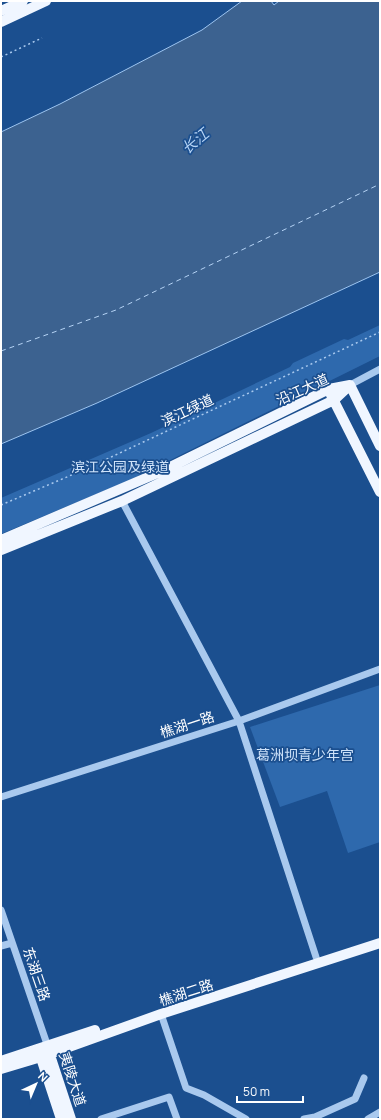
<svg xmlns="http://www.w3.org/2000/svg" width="381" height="1120" font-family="Manrope,'Noto Sans SC',sans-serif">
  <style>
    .green { fill: #2e69ad }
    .water { fill: #3c6290; stroke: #9cc4f0 }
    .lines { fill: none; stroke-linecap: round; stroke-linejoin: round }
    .ferry { stroke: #b5d3f5; stroke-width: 1; stroke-dasharray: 5 4; stroke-linecap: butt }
    .path { stroke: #a9c9ee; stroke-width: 1.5; stroke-dasharray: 2 3; stroke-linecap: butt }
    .minor { stroke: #a9c9ee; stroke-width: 7 }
    .major { stroke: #f0f6ff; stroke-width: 10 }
    .labels { text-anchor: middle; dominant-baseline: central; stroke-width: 3.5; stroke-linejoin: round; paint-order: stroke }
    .street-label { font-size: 14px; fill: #fff; stroke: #1b4f8f }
    .park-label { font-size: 14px; fill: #cfe3fa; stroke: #1b4f8f }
    .water-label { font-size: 15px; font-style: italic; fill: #b5d3f5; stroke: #1b4f8f }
  </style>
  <rect width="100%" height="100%" fill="#1b4f8f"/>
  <path class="green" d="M380,325V356L130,480L1,534V498L151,433L290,367L293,363L344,339L348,340Z
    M380,685V842L348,853L327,791L280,807L250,727Z"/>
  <path class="water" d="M242,1H271L274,5L279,1H380V272L97,403L1,444V132L60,104L202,30Z"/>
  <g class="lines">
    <path class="ferry" d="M1,351L116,310L380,184"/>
    <path class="path" d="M1,57L42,38
      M1,505L81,471L380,332"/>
    <path class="minor" d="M350,385L380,369
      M122,501L239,721L316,957
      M1,797L239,721L380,669
      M1,910L48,1047
      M1,946L12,943
      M161,1014L186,1088L204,1095L246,1119
      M101,1119L169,1097L177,1119
      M304,1119L315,1117L355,1099L364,1078
      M368,1119L380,1112"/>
    <path class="major" d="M1,11L23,1
      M1,22L46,1
      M350,385L380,446
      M331,395L380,492
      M1,540L160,472L329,389L350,385
      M1,550L122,501L334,400L350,385
      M48,1049L71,1119
      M39,1052L61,1119
      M1,1061L95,1030
      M1,1069L41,1057L161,1014L380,943"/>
  </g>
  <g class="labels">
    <g class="street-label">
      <text transform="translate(302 389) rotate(-24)">沿江大道</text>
      <text transform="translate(187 410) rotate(-25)">滨江绿道</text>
      <text transform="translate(187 724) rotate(-18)">樵湖一路</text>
      <text transform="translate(37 974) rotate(71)">东湖三路</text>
      <text transform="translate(186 992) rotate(-18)">樵湖二路</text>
      <text transform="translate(73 1079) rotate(72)">夷陵大道</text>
    </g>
    <g class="park-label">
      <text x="120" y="466">滨江公园及绿道</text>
      <text x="305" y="754">葛洲坝青少年宫</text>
    </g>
    <g class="water-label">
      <text transform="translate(195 141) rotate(-40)">长江</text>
    </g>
  </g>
  <rect width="381" height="1120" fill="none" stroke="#ffffff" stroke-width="4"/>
  <g transform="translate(36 1084) rotate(44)" stroke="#1b4f8f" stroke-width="3" paint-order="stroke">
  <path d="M0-3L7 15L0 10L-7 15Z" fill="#ffffff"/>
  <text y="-6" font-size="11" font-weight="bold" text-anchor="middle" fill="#ffffff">N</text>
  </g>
  <path d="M237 1096v6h66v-6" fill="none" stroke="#ffffff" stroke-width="2"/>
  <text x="243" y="1096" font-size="12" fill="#ffffff" stroke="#1b4f8f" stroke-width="3" paint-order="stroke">50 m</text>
</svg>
